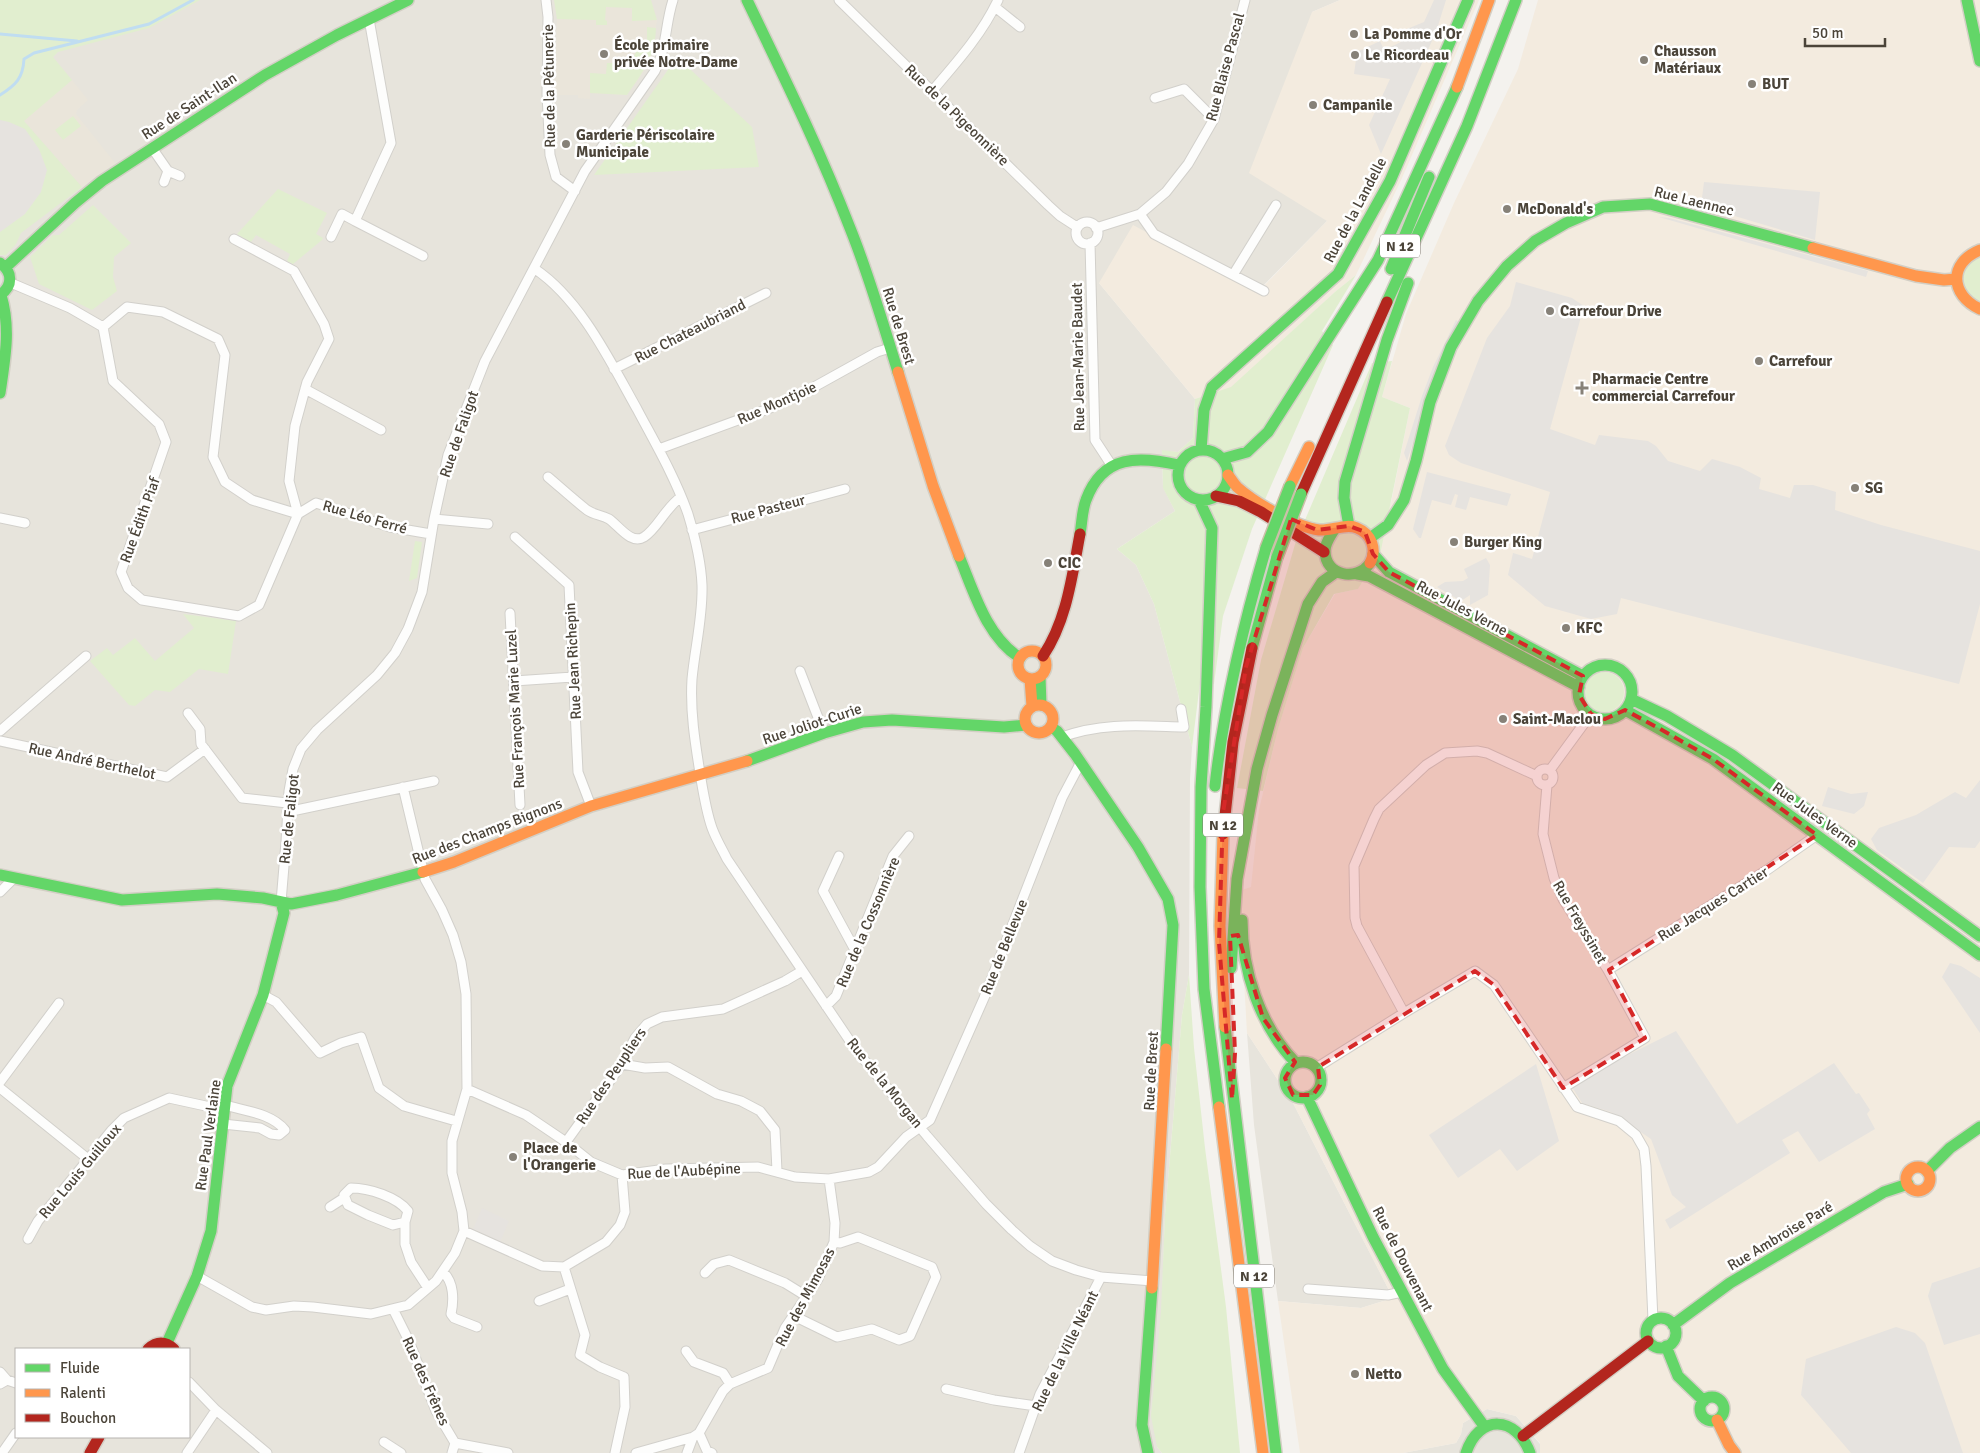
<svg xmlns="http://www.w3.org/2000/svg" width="1980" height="1453" font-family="Signika,sans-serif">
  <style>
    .residential { fill: #e7e4dc; fill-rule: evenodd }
    .commercial { fill: #f3ebdf }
    .education { fill: #eae5da }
    .green { fill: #e1eecf }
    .parking { fill: #e6e3df }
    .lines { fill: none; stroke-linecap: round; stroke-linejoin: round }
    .stream { stroke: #c0ddf1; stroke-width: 3 }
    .street-casing { stroke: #d2d0cb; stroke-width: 11 }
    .fast-casing { stroke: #d3cfc5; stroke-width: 14 }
    .slow-casing { stroke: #d3cfc5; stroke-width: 14 }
    .jam-casing { stroke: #d3cfc5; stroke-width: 14 }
    .street { stroke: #fdfdfc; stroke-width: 9 }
    .fast { stroke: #63d668; stroke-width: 11 }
    .slow { stroke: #ff974d; stroke-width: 11 }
    .jam { stroke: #b3261e; stroke-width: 11 }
    .fast-bridge-casing { stroke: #ccbfa9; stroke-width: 14; stroke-linecap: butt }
    .fast-bridge { stroke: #63d668; stroke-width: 11 }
    .marked { fill: #d62828; fill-opacity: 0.2; stroke: #d62828; stroke-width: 4; stroke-dasharray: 10 6; stroke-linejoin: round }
    .poi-dot { fill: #868178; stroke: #fff; stroke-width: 2 }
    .labels { text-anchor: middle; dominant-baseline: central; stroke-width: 5; stroke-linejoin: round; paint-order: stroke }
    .shield { fill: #fff; stroke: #817c74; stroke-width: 1 }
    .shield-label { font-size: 14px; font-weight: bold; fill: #4b4439 }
    .poi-label { font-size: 15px; font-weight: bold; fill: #4b4439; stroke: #fff; text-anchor: start }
    .street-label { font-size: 15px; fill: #4b4439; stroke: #fff }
  </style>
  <rect width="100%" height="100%" fill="#f4f2ee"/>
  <path class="residential" d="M0,0H1340L1312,12L1327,221L1257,292L1099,283L1195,399L1193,438L1178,452L1162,451L1163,487L1175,511L1117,549L1136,565L1154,604L1192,747L1190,779L1189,975L1182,1015L1165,1215L1157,1447L1162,1453H0ZM16,1349H189V1437H16Z
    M1247,1033L1293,1103L1393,1298L1361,1308L1278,1301L1254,1125Z
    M1487,1409L1516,1416L1540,1444V1453H1403L1456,1443L1461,1434L1463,1423Z"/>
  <path class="commercial" d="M1340,0H1479L1402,178L1356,275L1336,291L1231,388L1195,399L1099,283L1133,225L1258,292L1327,221L1249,173L1312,12Z
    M1538,0H1980V1453H1540V1443L1516,1416L1487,1409L1463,1423L1461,1434L1456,1443L1403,1453H1300L1278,1301L1361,1308L1393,1298L1293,1103L1247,1033L1239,891L1251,887L1259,810L1278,729L1303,648L1335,594L1358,589L1391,503L1410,408L1382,397L1406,314L1454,203L1518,69Z"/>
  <path class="education" d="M554,0H651L657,20L651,59L645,70L627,95L590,93V99L578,98V95H555L557,19Z
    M72,80L88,100L77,110L76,114L115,163L82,187L23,120Z"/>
  <path class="green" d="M0,0H200L149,28L58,52L53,57L72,80L24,121L82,187L21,233L16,244L6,255H0Z
    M554,0H651L657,20L632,21V8L606,7L605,20L607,21V25H596V20L557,19Z
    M647,27L656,28C655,57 643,72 627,95L590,93V73L606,74L607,63H633C634,52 637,49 647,43Z
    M677,57L752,127L759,167L594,175Z
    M73,116L81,126L63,140L55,130Z
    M278,189L327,213L316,234L323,238L322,240L293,264L287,261L290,254L256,235L251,242L237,234Z
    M93,205L131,243L114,257L113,277L117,291L92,310L39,284L30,257L53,235H59Z
    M1980,257V303C1977,302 1971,300 1969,297C1956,284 1963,262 1980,257Z
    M1356,275L1322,331L1333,345L1252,529L1223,616L1214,684L1200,683L1192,747L1154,604L1136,565L1117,549L1175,511L1163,488L1162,450L1178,452L1193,438L1195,399L1231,387L1336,291Z
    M1392,361L1382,397L1410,408L1381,550L1358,589L1334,594L1303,648L1278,729L1263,791L1237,788L1261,660L1296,541L1372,363Z
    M415,541L422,542L417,578L409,581Z
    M183,614L236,621L228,674L199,669L170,692L155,690L135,706L129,705L90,661L107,648L113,655L135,638L155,661L194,628Z
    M1584 692a20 20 0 1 1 40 0a20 20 0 1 1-40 0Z
    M1189,975L1194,1048L1205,1148L1226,1307L1240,1453H1162L1157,1447L1151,1416L1161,1311L1165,1215L1182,1015Z"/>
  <path class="parking" d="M1434,0H1446L1436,32L1381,154L1369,125L1390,79L1354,74L1357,52L1380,41L1384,50L1401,42L1397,33L1424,22Z
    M0,120L9,122L25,129L39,149L47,170L41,192L25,214L0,232Z
    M1704,182L1820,192L1815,240L1701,206Z
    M1659,217L1669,218L1868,271L1866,277Z
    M1516,282L1572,298L1584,306L1550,429L1595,445L1599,435L1648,441L1656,446L1668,461L1700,471L1712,459L1740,467L1761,478L1759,489L1790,498L1794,485H1813L1836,492L1835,510L1881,525L1980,551V604L1959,684L1621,598L1617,614L1591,619L1545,606L1508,575L1513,553L1532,559L1550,492L1461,463L1449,455L1445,446L1487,338L1510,306Z
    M1456,320L1460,323L1417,431L1407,461L1404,453L1422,396L1433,367Z
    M1427,472L1511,494L1507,506L1470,497L1466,510L1455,507L1458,495L1455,494L1451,505L1432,500L1421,538H1419L1413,529Z
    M1486,558L1490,565L1488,595L1470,605V595L1461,601L1437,587L1445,582L1463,581L1468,578L1464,569Z
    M1980,780V841L1975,848L1949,847L1923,883L1877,850L1871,839L1879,828L1916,815L1955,792L1966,798Z
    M1828,787L1851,794L1868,792L1864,806L1854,814L1822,806Z
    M1950,963L1961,966L1980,978V1033L1942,977Z
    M1676,1031L1737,1124L1834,1063L1856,1094L1859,1093L1870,1110L1867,1114L1875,1129L1819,1162L1798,1131L1782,1140L1790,1153L1670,1229L1665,1220L1686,1207L1672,1195L1651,1139L1611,1112L1582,1103L1570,1084Z
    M1536,1064L1559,1141L1517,1171L1500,1149L1458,1178L1429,1135Z
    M482,1208L509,1221L500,1242L473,1229Z
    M1980,1267V1334L1944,1345L1928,1296L1932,1283Z
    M1896,1327L1915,1333L1925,1343L1963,1453H1851L1801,1395L1806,1359Z"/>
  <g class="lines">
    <path class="stream" d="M0,34L77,41
      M0,95C16,85 23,78 24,59L34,53L149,24L193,0"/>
    <defs>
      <path id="street" d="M546,0L548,17L547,94L550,155L556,177L575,191
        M839,0L1048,205L1060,216L1077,227
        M995,7L1020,27
        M369,19L391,143L355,221L423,256
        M933,90C957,62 982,34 998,0
        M1155,98L1184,89L1214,119
        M152,148L168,171L180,176
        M164,182L168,171
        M1140,214L1154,234L1264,291
        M1076 233a11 11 0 1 1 22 0a11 11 0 1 1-22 0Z
        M1096,228L1140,214L1166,192L1188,164L1214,119L1245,0
        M331,237L342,214L355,221
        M234,239L294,271L324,324L329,339L307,382L295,426L289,481L298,514L316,503L390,527L431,534
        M1090,243L1095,440L1112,466
        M535,269C581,300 610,361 637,409C655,443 675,477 688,514C695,537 701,561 702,585C703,617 695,647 692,679C690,711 695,742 700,773C703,791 706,811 712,828C716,839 722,849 727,859L856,1050L927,1136L986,1204L1012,1230L1030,1246L1052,1261L1076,1270L1101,1277L1153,1281
        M1233,275L1276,205
        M11,283L70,308L103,327L113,381L159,424L166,442L121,572L128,588L142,600L239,616L259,605L298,514L252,500L225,482L213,457L225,355L218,339L163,312L127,307L103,327
        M614,369L766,293
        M305,389L381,430
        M659,449L768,409L814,387L877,352L890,348
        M548,477C561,488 574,500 587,510C594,515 602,515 609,519C619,526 631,545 644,537C657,529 666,507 681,497
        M0,518L25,523
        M434,519L488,524
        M692,530L845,489
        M515,537L569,585L578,772L591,806
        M510,613L520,805
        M800,671L824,733
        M514,681L573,677
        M188,713L200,729L201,744L242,798L287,803
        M0,731L86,656
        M1062,737C1103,722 1142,726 1184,727L1181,709
        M0,741L167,777L205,749
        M1537 777a8 8 0 1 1 16 0a8 8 0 1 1-16 0Z
        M1550,770L1591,714
        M1547,785L1543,834L1554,878L1563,899L1608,970L1645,1038L1563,1088
        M403,787L425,879L442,910L453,935L461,962L466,994L467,1089L526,1115L566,1142L591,1162L622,1175L666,1169L758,1167L795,1177L829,1179L869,1172L878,1167L906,1137L930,1120L984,998L1062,798L1081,762
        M287,812L434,781
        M839,856L823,891L855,950
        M0,892L14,878
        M281,902L286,842L289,791L293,769L301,749L317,730L377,675L395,653L408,629L422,592L434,519L448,455L485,361L585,171L655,71C667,48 665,24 673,0
        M1608,970L1767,870L1817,835
        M263,995L276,1002L320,1053L341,1043L361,1037L379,1088L404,1106L456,1121
        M826,1006L836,996L893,856L909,836
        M1404,1013L1475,971L1494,985L1577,1107L1619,1121L1636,1135L1644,1149L1646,1166L1653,1320
        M622,1064L645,1068L668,1067L717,1094L741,1101L760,1111L775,1130L777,1171
        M1316,1068L1404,1013L1357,926L1355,918L1354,866L1374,819L1379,809L1426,765L1445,753L1477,751L1487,753L1537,776
        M0,1082L59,1003
        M0,1088L88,1159
        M223,1124L260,1128L271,1134L279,1135L285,1130C271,1113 245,1111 225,1105
        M566,1142L622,1064L635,1038L647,1024L662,1017L723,1009L785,981L802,971
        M330,1207L344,1198
        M405,1222L408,1211C397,1197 369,1188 351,1188L344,1195L348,1205L368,1215L393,1225L405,1222V1244L411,1262L428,1288
        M464,1231L542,1266L564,1267L606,1242L620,1225L625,1212L622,1175
        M28,1239L38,1221L111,1131L124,1118L169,1098L224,1110
        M564,1267L585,1335L580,1355L600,1367L624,1377L625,1407L615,1453
        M443,1272C454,1282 454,1300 451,1314L454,1318L477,1327
        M705,1273L714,1264L729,1260L785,1283L806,1296
        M197,1276L252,1307L266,1310L294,1306L313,1307L371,1314L408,1305L436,1281L455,1253L464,1231L462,1212L452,1173V1141L467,1089
        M1308,1289L1388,1295L1402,1292
        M539,1301L570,1289
        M393,1309L409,1341L436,1411L455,1443L452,1453
        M794,1316L837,1337L872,1329L899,1340L910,1336L936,1277L932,1267L858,1237L840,1243L834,1242
        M686,1351L694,1362L723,1373L730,1384
        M0,1372L7,1380
        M189,1382L216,1410L267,1453
        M0,1384L7,1380L16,1383
        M946,1389L994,1400L1036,1406
        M699,1433L707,1451L712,1453
        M384,1442L401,1453
        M455,1443L508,1453
        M2,1453L16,1433
        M187,1453L216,1410
        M636,1453L693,1437L699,1433L723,1391L730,1384L768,1368L785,1328L818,1279L834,1242L835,1223L829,1179
        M687,1453L693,1437
        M1019,1453L1040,1394L1101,1277"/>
      <path id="fast" d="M747,0C783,75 820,150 850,228C869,275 883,324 898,372
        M1967,0L1980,61
        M0,263C13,272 13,286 0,295
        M6,267L75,203L102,181L265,75L337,35L408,0
        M1391,269L1429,177
        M1387,302L1467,126L1516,0
        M0,393C5,359 11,328 1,295
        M1201,450L1204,410L1212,387L1338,274L1390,181L1468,0
        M1178 475a25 25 0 1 1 50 0a25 25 0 1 1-50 0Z
        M1222,459L1247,452L1268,432L1378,260L1457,87
        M1199,500L1212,528L1206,707L1201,787L1200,887L1204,989L1219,1107
        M1349,526L1344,498L1345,482L1387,340L1408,283
        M1334,530C1330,537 1325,543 1325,551C1325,576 1357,582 1370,563
        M1080,534C1082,523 1082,510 1086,500C1103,454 1139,456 1179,465
        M1370,538L1388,525L1404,500L1416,461L1430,402L1451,347L1478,301L1507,266L1535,241L1566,223L1603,207L1650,204L1813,248
        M1373,554L1389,572L1583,676
        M959,556C974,592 986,636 1020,658
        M1357,574L1369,576L1579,687
        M1252,648L1277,557
        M1578 692a27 27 0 1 1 54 0a27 27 0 1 1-54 0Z
        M1040,677L1041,705
        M1631,699L1667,716L1732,755L1980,936
        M1625,710L1713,759L1980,955
        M1051,727L1057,731L1075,754L1138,847L1168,899L1173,925L1166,1049
        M747,761L824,733L863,722L892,720L1004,727L1026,725
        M1215,786C1224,705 1243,626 1266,548
        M0,875L122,900L217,894L263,898L291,904L337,895L423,872
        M1242,920C1242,971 1260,1026 1296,1063
        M1231,968L1237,879L1257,769L1272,715L1308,604L1322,582L1336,572
        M1225,1027L1276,1453
        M1285 1080a18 18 0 1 1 36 0a18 18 0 1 1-36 0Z
        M1307,1097L1373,1237L1443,1369L1484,1426
        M1927,1171L1950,1148L1980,1127
        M1646 1333a15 15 0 1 1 30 0a15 15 0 1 1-30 0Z
        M1673,1325L1730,1283L1884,1192L1908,1184
        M167,1343L197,1276L211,1231L227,1086L263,995L284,913L281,902
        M1666,1346L1678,1376L1704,1401
        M1700 1409a12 12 0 1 1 24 0a12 12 0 1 1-24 0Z
        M1148,1453L1142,1425L1152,1288
        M1466,1453C1479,1414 1516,1415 1530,1453"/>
      <path id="slow" d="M1457,87L1489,0
        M1813,248L1916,276L1944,280L1956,279
        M1980,250C1948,263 1950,295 1980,309
        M898,372L933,486L959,556
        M1228,475C1231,479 1234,484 1237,487C1255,503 1296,527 1319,530C1332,531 1346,523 1357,528C1372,534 1377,550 1370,563
        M1290,486L1309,447
        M1018 665a14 14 0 1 1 28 0a14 14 0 1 1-28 0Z
        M1030,679L1032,706
        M1025 719a14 14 0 1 1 28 0a14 14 0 1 1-28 0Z
        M1223,834L1220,926L1225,1027
        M423,872L454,862L591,806L747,761
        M1219,1107L1263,1453
        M1906 1179a12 12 0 1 1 24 0a12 12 0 1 1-24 0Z
        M1152,1288L1166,1049
        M1717,1420L1729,1445L1735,1453"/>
      <path id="jam" d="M1301,494L1387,302
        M1216,496L1239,501L1261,512L1324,552
        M1043,656C1067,620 1072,576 1080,534
        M1223,834L1233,742L1252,648
        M148,1349C157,1341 165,1341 174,1349
        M1523,1436L1648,1341
        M90,1453L99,1437"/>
    </defs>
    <use href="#street" class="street-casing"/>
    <use href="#fast" class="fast-casing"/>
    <use href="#slow" class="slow-casing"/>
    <use href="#jam" class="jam-casing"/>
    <use href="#street" class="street"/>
    <use href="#fast" class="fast"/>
    <use href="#slow" class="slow"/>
    <use href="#jam" class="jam"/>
    <defs>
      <path id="fast-bridge" d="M1266,548L1290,486
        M1277,557L1301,494"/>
    </defs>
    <use href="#fast-bridge" class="fast-bridge-casing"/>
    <use href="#fast-bridge" class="fast-bridge"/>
  </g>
  <path class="marked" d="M1291,519L1317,530L1349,526L1365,532L1373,554L1389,572L1583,676L1579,695L1591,714L1605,719L1625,710L1662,730L1713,759L1817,835L1609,970L1645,1038L1563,1088L1494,985L1475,971L1318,1067L1320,1085L1313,1095H1293L1285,1078L1295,1062L1263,1018L1238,935L1230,936L1235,1053L1232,1099L1219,943L1223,813L1246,667Z"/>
  <g class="poi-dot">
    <circle cx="1354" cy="34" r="5"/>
    <circle cx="604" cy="54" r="5"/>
    <circle cx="1355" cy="55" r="5"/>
    <circle cx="1644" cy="60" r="5"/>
    <circle cx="1752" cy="84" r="5"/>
    <circle cx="1313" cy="105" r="5"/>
    <circle cx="566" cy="144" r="5"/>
    <circle cx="1507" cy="209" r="5"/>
    <circle cx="1550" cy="311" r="5"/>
    <circle cx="1759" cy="361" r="5"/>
    <path d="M1579.5 380.5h5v5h5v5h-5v5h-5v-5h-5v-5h5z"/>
    <circle cx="1855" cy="488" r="5"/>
    <circle cx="1454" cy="542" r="5"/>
    <circle cx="1048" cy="563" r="5"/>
    <circle cx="1566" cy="628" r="5"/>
    <circle cx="1503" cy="719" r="5"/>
    <circle cx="513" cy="1157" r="5"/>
    <circle cx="1355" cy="1374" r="5"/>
  </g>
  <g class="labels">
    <g class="shield">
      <rect x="1380" y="234.5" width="40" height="23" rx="4"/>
      <rect x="1203" y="813.5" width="40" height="23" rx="4"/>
      <rect x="1234" y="1264.5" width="40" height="23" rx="4"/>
    </g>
    <g class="shield-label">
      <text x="1400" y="246">N 12</text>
      <text x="1223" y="825">N 12</text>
      <text x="1254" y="1276">N 12</text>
    </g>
    <g class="poi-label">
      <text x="1364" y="34">La Pomme d'Or</text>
      <text x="614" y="45">École primaire<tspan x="614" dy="17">privée Notre-Dame</tspan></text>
      <text x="1654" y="51">Chausson<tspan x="1654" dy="17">Matériaux</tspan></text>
      <text x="1365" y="55">Le Ricordeau</text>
      <text x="1762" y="84">BUT</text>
      <text x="1323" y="105">Campanile</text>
      <text x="576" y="135">Garderie Périscolaire<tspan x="576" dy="17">Municipale</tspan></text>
      <text x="1517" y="209">McDonald's</text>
      <text x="1560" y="311">Carrefour Drive</text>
      <text x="1769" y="361">Carrefour</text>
      <text x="1592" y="379">Pharmacie Centre<tspan x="1592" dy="17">commercial Carrefour</tspan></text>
      <text x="1865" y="488">SG</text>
      <text x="1464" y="542">Burger King</text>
      <text x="1058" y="563">CIC</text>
      <text x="1576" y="628">KFC</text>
      <text x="1513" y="719">Saint-Maclou</text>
      <text x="523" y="1148">Place de<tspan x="523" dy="17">l'Orangerie</tspan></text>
      <text x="1365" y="1374">Netto</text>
    </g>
    <g class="street-label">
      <text transform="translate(1225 67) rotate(-75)">Rue Blaise Pascal</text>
      <text transform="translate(549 86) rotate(-91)">Rue de la Pétunerie</text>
      <text transform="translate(189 106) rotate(-33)">Rue de Saint-Ilan</text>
      <text transform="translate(957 115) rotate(44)">Rue de la Pigeonnière</text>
      <text transform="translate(1694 201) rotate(14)">Rue Laennec</text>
      <text transform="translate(1355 210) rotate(-62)">Rue de la Landelle</text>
      <text transform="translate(899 326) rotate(73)">Rue de Brest</text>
      <text transform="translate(690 331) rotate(-27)">Rue Chateaubriand</text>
      <text transform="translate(1078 357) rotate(-91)">Rue Jean-Marie Baudet</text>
      <text transform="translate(777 403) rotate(-24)">Rue Montjoie</text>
      <text transform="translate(459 434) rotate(-71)">Rue de Faligot</text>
      <text transform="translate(768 509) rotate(-15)">Rue Pasteur</text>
      <text transform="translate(365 517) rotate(16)">Rue Léo Ferré</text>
      <text transform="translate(140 520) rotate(-70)">Rue Édith Piaf</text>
      <text transform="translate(1462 608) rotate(28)">Rue Jules Verne</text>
      <text transform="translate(573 661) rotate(-93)">Rue Jean Richepin</text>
      <text transform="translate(515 709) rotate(-93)">Rue François Marie Luzel</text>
      <text transform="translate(812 724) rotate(-18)">Rue Joliot-Curie</text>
      <text transform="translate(92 761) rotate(12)">Rue André Berthelot</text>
      <text transform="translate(1815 815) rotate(36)">Rue Jules Verne</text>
      <text transform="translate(289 819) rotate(-84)">Rue de Faligot</text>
      <text transform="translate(487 831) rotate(-21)">Rue des Champs Bignons</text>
      <text transform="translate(1713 904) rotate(-32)">Rue Jacques Cartier</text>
      <text transform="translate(868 922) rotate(-67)">Rue de la Cossonnière</text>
      <text transform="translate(1580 922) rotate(60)">Rue Freyssinet</text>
      <text transform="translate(1004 947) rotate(-68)">Rue de Bellevue</text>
      <text transform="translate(1151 1071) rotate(-87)">Rue de Brest</text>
      <text transform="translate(611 1076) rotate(-56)">Rue des Peupliers</text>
      <text transform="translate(885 1083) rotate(51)">Rue de la Morgan</text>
      <text transform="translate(208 1135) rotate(-82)">Rue Paul Verlaine</text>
      <text transform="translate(80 1171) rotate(-50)">Rue Louis Guilloux</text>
      <text transform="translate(684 1171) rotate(-3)">Rue de l'Aubépine</text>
      <text transform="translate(1780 1236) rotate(-31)">Rue Ambroise Paré</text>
      <text transform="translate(1403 1259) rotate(63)">Rue de Douvenant</text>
      <text transform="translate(805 1297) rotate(-62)">Rue des Mimosas</text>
      <text transform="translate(1065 1351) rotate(-64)">Rue de la Ville Néant</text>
      <text transform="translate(426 1381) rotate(66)">Rue des Frênes</text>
    </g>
  </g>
  <rect x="15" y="1348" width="175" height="90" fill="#ffffff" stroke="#b7b4b0"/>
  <rect x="25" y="1364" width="25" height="8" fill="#63d668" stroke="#b7b4b0"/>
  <text x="60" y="1373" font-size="15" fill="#4b4439">Fluide</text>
  <rect x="25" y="1389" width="25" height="8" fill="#ff974d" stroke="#b7b4b0"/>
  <text x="60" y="1398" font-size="15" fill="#4b4439">Ralenti</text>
  <rect x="25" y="1414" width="25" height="8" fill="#b3261e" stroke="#b7b4b0"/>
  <text x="60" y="1423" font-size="15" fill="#4b4439">Bouchon</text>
  <path d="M1805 38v8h80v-8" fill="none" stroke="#4b4439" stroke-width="2.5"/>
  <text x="1812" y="38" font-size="15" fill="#4b4439" stroke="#ffffff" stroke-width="4" paint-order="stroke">50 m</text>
</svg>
